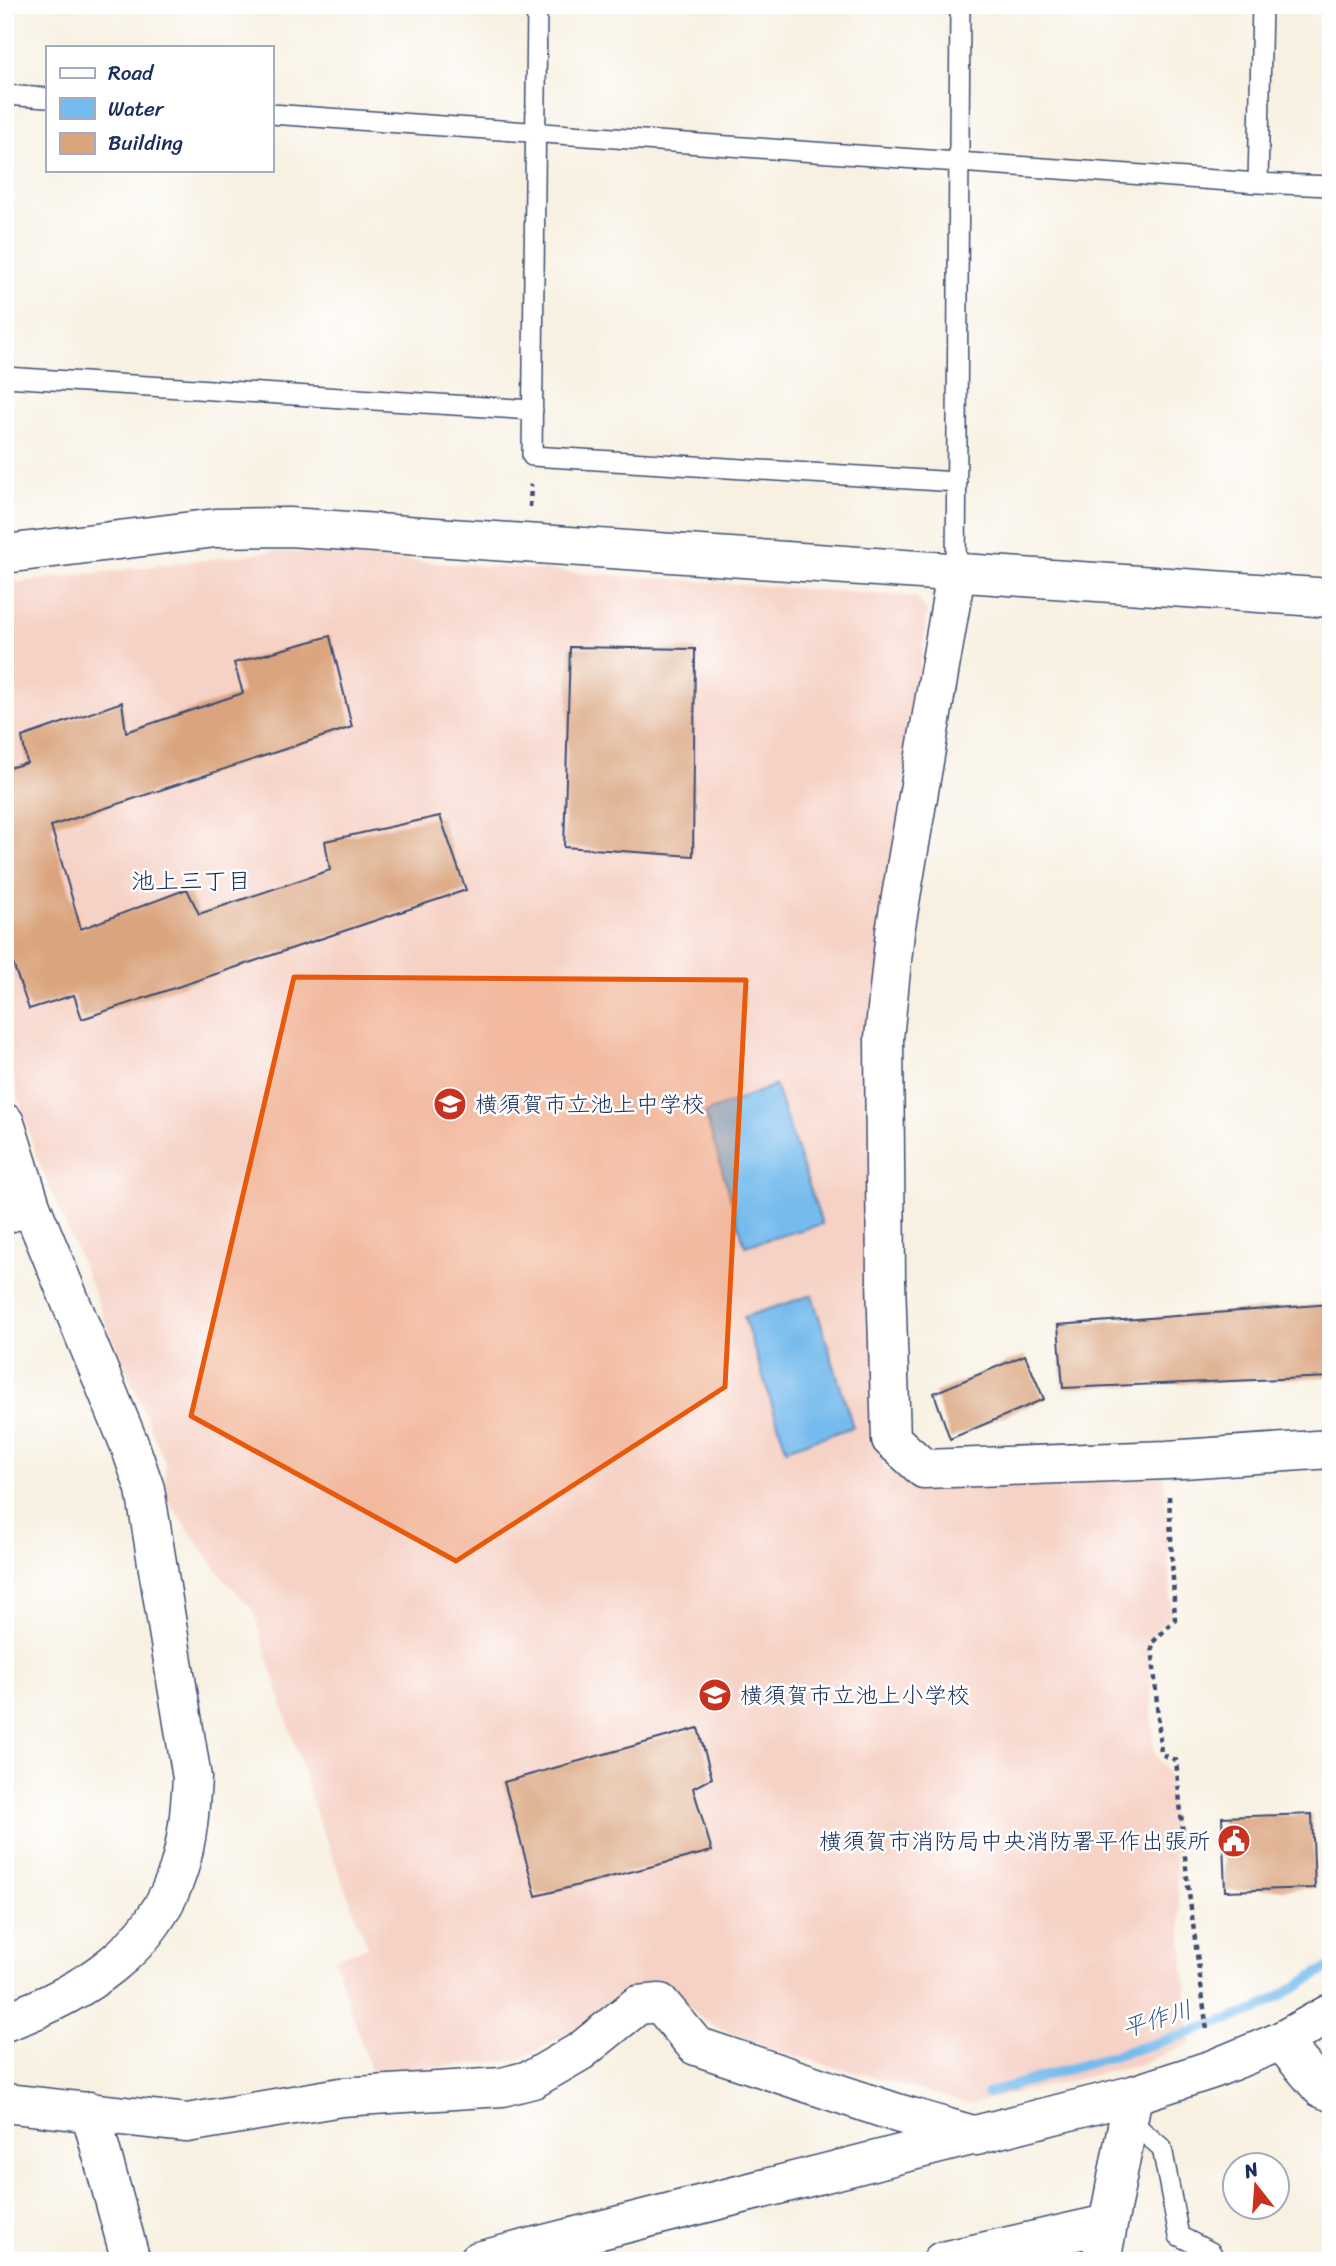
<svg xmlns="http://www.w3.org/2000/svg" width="1336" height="2266" font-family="Sriracha,'Klee One',sans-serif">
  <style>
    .built { fill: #f6d1c5 }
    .water { fill: #76bbed; stroke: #4875a6; stroke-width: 2 }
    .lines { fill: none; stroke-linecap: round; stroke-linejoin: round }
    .stream { stroke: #76bbed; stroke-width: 10 }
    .building { fill: #daa47e }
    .service-casing { stroke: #3c4c72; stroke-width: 22 }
    .minor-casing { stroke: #3c4c72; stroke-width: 41 }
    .tertiary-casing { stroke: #3c4c72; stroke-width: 41 }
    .path { stroke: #3c4c72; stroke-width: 4.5; stroke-dasharray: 5 5; stroke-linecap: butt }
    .service { stroke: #fff; stroke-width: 19 }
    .minor { stroke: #fff; stroke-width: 38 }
    .tertiary { stroke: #fff; stroke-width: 38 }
    .marked { fill: #e8590c; fill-opacity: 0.2; stroke: #e8590c; stroke-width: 5; stroke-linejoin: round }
    .labels { text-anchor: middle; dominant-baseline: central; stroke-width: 5; stroke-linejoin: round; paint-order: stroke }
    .poi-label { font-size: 23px; fill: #1b2f5e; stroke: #fff; text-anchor: start }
    .neighbourhood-label { font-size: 24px; fill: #1b2f5e; stroke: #fff }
    .water-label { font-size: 24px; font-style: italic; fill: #365989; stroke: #fff }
  </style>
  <rect width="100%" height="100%" fill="#fff"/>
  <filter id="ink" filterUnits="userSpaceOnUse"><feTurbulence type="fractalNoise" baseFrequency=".0143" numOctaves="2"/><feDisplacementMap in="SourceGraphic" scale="14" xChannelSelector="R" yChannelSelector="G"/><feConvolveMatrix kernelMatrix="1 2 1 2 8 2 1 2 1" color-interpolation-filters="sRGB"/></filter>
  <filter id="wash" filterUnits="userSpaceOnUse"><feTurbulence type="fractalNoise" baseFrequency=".00686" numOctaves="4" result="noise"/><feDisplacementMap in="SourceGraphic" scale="28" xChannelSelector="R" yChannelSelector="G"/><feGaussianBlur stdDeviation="1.57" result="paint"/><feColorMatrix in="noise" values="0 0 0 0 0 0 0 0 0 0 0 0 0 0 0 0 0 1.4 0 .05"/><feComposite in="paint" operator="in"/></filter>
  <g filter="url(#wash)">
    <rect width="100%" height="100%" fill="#f8f1e2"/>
    <path class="built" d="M277,551L916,597L927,612L880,1013V1250L884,1468L915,1484L1164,1473L1172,1613L1149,1639L1154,1752L1168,1773L1191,2043L1144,2063L970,2104L770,2049L713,2026L652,1979L625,2006L605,2003L580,2026L519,2060L371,2073L334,1958L368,1947L318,1819L253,1610L219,1573L165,1496V1462L36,1155L5,1054V584Z"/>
    <path class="water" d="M775,1085L822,1224L745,1246L705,1113Z
      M812,1295L853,1427L786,1449L744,1317Z"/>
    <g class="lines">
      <path class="stream" d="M988,2093L1183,2035L1256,2010L1331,1966"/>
    </g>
    <g id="blocks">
      <path class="building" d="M330,636L352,727L51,826L81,929L187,889L199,914L330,870L325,841L440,816L466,890L82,1019L74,995L29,1009L5,941V769L27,763L22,737L122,702L126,732L243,693L234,663Z
        M570,647L695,649L693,856L564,847Z
        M1331,1304V1377L1063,1388L1058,1325Z
        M1025,1355L1044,1399L950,1439L934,1393Z
        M698,1728L712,1778L693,1788L712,1851L536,1896L504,1782Z
        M1312,1814L1315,1888L1225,1891L1222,1817Z"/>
    </g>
  </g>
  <g filter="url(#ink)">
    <use href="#blocks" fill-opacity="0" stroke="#3c4c72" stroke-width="2"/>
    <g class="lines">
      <defs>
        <path id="service" d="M537,5L532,456L957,482
          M5,95L47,98
          M271,114L1258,183L1331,186
          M1258,183L1262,5
          M5,377L533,410
          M956,573L960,5
          M1128,2119L1162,2148L1179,2236L1211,2252L1215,2261"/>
        <path id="minor" d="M5,554L216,528L289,527L1331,598
          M956,573L895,932L884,1038L886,1280L891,1439L924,1469L1167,1460L1331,1449
          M5,1214L31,1206
          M1281,2041L1321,2088L1331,2092
          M5,2103L187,2123L341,2097L502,2087L533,2079L581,2051L638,2005L660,2003L696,2046L897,2113L976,2136
          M90,2111L131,2261
          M942,2261L1107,2224
          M1101,2261L1133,2095"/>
        <path id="tertiary" d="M5,1123L31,1206L130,1446L145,1489L192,1778C190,1808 188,1839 179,1868C154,1950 82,1994 5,2022
          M478,2261L1133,2095L1213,2069L1281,2041L1331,2013"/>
      </defs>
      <use href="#service" class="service-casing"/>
      <use href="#minor" class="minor-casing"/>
      <use href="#tertiary" class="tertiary-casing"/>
      <path class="path" d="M530,507L531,484
        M1169,1496L1175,1620L1152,1643L1161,1754L1176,1760L1187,1878L1207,2031"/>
      <use href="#service" class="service"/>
      <use href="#minor" class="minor"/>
      <use href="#tertiary" class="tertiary"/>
    </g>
  </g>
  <path class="marked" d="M294,977L746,980L725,1387L456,1561L191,1416Z"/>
  <defs>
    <symbol id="school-disc" viewBox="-11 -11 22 22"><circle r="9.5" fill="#c8321e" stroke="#fff"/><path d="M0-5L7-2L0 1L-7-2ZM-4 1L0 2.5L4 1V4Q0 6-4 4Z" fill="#fff"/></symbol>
    <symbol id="civic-disc" viewBox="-11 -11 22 22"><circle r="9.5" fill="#c8321e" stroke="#fff"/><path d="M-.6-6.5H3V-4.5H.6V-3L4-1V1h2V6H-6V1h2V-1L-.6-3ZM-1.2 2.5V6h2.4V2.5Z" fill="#fff"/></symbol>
  </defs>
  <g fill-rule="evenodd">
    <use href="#school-disc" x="431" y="1085" width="38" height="38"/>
    <use href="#school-disc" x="696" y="1676" width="38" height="38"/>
    <use href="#civic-disc" x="1215" y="1822" width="38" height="38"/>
  </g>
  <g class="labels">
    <g class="poi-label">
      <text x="475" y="1104">横須賀市立池上中学校</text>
      <text x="740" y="1695">横須賀市立池上小学校</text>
      <text x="1210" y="1841" text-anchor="end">横須賀市消防局中央消防署平作出張所</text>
    </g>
    <g class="neighbourhood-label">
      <text x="191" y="881">池上三丁目</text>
    </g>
    <g class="water-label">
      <text transform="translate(1157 2019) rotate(-17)">平作川</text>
    </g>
  </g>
  <rect width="1336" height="2266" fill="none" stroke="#fff" stroke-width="28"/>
  <rect x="46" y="46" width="228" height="126" fill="#ffffff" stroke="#a4acbf" stroke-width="2"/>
  <rect x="60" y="68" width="35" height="10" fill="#ffffff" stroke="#a4acbf" stroke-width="2"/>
  <text x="108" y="80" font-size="21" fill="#1b2f5e">Road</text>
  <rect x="60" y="98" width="35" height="21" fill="#76bbed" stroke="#a4acbf" stroke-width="2"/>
  <text x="108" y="116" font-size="21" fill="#1b2f5e">Water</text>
  <rect x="60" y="133" width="35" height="21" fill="#daa47e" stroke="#a4acbf" stroke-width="2"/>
  <text x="108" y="150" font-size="21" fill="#1b2f5e">Building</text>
  <g transform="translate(1256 2186) rotate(343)"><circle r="33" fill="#ffffff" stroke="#a4acbf" stroke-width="2"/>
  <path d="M0-5L12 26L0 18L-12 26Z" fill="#c8321e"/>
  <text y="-10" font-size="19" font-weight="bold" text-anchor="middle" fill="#1b2f5e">N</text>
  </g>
</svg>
